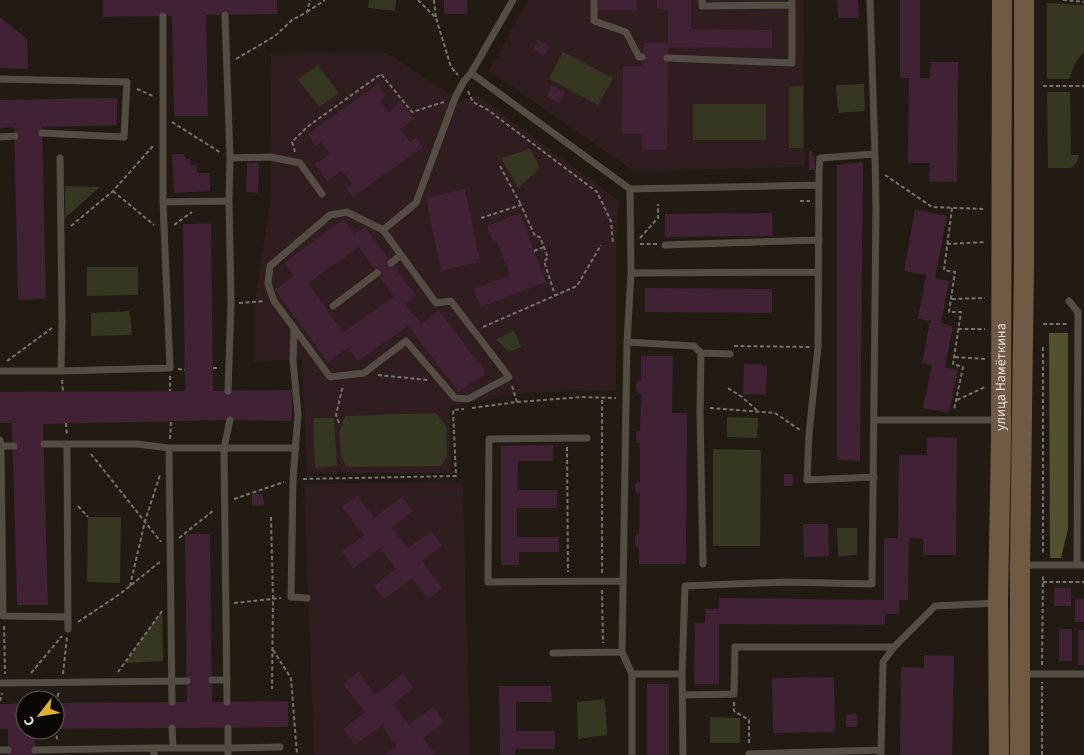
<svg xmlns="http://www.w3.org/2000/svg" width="1084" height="755" font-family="'Source Sans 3',sans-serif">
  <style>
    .education { fill: #301d1f }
    .green { fill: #363720 }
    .forest { fill: #50522f }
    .building { fill: #412235; fill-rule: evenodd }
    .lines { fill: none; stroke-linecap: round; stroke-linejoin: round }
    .path { stroke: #77726b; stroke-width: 2; stroke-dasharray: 4 2.5; stroke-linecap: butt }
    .service { stroke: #544d44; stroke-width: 7 }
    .secondary { stroke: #715a44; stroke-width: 20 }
    .labels { text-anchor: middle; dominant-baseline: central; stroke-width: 4; stroke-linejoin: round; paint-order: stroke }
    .street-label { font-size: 14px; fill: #e5e1dc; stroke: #090604 }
  </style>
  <rect width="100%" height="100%" fill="#211b13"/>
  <path class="education" d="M528,0H803L805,167L634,171L489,71Z
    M387,53L460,101L477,95L619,201L616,244V390L525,393L450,406V473H307L302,359L255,362V302L270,203L271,54Z
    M463,482L470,755H314L304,484Z"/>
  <path class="green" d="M369,0H396L395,11L368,8Z
    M1047,3L1084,5V52C1076,60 1072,68 1070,79H1047Z
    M563,52L613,78L598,105L549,79Z
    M318,65L339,93L319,107L298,79Z
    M864,84L865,111L838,113L836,85Z
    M803,86V148H789V87Z
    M1047,92H1070L1071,155H1079L1077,162L1071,168H1048Z
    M693,104H766V140H693Z
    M530,149L540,168L518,188L501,158Z
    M65,186L100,187L65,218Z
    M87,267H138V295L87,296Z
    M130,311L132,335L91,336V313Z
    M514,331L521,347L508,352L496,339Z
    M436,413L446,426L447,456L441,466L346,467L341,456L339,433L345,416Z
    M727,417L758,418L757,438L727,437Z
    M313,418H334L337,466L315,468Z
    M713,449L761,450L760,546H713Z
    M88,517H121L120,583L87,582Z
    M837,528H857V555L838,556Z
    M162,611L163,661L125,663Z
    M605,699L607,735L578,739L577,702Z
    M710,717L740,718V743H710Z"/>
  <path class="forest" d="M1049,333H1068V529L1061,558H1050Z"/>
  <path class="building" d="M103,0H277V14L206,15L208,116H174L172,16L103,17Z
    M444,0H467V14H444Z
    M598,0H637V10H598Z
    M657,0H691V29L772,30V48L668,47L667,150H642V134H622L623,66H642L643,43H668V10L657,9Z
    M837,0H858L859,18H838Z
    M900,0H920V78H930L931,62H958L957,182L929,181L930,163H908L909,78H900Z
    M0,17L27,39L28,69L0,68Z
    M538,40L550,46L545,56L533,50Z
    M378,84L386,95L380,100L388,112L401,102L414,119L400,129L410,142L416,138L423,147L353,197L346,188L352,184L342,171L327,181L315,164L330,154L321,142L316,146L308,134Z
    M552,85L565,92L559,103L546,97Z
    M117,98V125L42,127L46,299L18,300L14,127L0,128V100Z
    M809,151H812V156H815V170H809Z
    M172,154H184L185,159H190L191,165H197V173H210V191L174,193Z
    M863,162L860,461L837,460V165Z
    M247,163H259L258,193L246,192Z
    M465,189L480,262L441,271L426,198Z
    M915,209L947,216L935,278L949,281L941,323L953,326L945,367L958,370L949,413L923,408L932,365L922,363L930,321L918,319L926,275L904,271Z
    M520,213L546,282L481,307L474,289L510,275L496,240L493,241L487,226Z
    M772,213L773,236L665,237V214Z
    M344,219L355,234L365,227L416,296L405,303L421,324L439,310L486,373L459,392L408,326L358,361L348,348L328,362L275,290L294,276L284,263ZM359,247L394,297L343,332L308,283Z
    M211,223L213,391L292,390V421L230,420L43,424L48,605H17L12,423H0V392L185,391L183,224Z
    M645,288L772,289V313L645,312Z
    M641,356H673L672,413H687L686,564H639V548L636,547L635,544V537L636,534H639L640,493H637L635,490V484L637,482H640V443H638L636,440V433L638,431H640L641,393H638L636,390V383L638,381H641Z
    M744,364L767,365L766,395L743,394Z
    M927,437L957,438L956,555H923V539L909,538L908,600H899V614H885V625L719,624V684H694L695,623H705V609H719V598L884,600V538H898L899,455H927Z
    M553,445V461H518L517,490H557V508H517V537H559V552H519V565H501V446Z
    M784,474H793V486H784Z
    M252,494H263L264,505L252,506Z
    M357,495L374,518L402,497L413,511L392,527L408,548L431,531L442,545L422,561L442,588L428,599L412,578L384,599L374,586L396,569L380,548L354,568L342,552L364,535L342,507Z
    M803,524H828L829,556L804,557Z
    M185,534H210L212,702L288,701V727L55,729V703L187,702Z
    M1054,588H1071V606H1054Z
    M1075,599H1084V622H1075Z
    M1059,629H1072V661H1059Z
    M1078,630H1084V665H1078Z
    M924,655L954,656L952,755H900L901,667L924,668Z
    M358,672L375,695L403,674L414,688L393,704L409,725L433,707L444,722L423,738L436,755H385L397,746L382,725L355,745L343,729L365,712L343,684Z
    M834,677L835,732L773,733L772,678Z
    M647,684H669V755H647Z
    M499,686H551L552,702H516V731H555V749H515V755H500Z
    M25,703V730H35V755H8V729H0V704Z
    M857,714V727H846V715Z"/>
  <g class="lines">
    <path class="path" d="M418,0L436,18L451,67L458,75
      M434,0L436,18
      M1063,0L1084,2
      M307,12L325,0
      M236,59L275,36L292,20L307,12L310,0
      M1043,86H1084
      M137,89L153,96
      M468,91L473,102L488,110L597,192L611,221L613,244
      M172,122L221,153
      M295,152L292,142L307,127L381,74L412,112L444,102
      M500,166L521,205
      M885,175L932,207L985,209
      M113,191L154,225
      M800,201H810
      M952,208L944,270L955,272L949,312H961L953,364L963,367L954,410
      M481,218L521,205L535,236L540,237L548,258L544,261L555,295
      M174,225L192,212
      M71,226L113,191L153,146
      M640,238L658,218V204
      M640,244H657
      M947,244L986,242
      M534,251L544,247
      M952,299L985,298
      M239,303L265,301
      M1043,324H1068
      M483,327L577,286L601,245
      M958,329H985
      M734,346L810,347
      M1043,347V555
      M955,357L985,359
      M7,361L52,328
      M213,368H220
      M178,369L185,370
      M378,375L428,380
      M170,376V391
      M62,380L63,392
      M512,386L517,402
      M728,388L742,397L759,412
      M957,400L985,387
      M472,408L517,402L581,397L616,398
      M710,408L775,413L800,430
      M66,423L67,436
      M339,423L336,415L343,385
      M170,439L171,421
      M567,447L568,572
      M91,454L161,542
      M303,479L456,476L453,410L464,409
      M234,499L284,482
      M78,506L88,517
      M271,517L273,599L272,689
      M179,538L214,510
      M602,573V398
      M1043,582H1084
      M130,586L145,521L160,475
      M602,590L603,643
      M234,603L281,598
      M78,622L120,594L161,561
      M4,626L5,674
      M273,650L291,678L297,755
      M1042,665L1043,575
      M118,672L162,611
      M31,673L62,636
      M63,674L67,637
      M0,701L2,693
      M734,702V711L749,720V744
      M56,703L59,691
      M56,729L57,740
      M1042,755V682"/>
    <path class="service" d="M594,0V21L626,32L639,57H642
      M702,0V6L792,5
      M870,0L875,154
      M225,15L230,158L229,201L231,303L228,391
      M163,16V202L229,201
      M667,58L792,63V0
      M471,73L630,189L631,273L627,342L622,652L632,674V755
      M0,79L127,82L124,137L42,133
      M0,137L15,136
      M60,158L62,321L61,371
      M230,158L270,157L300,163L322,194
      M630,189L819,185
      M665,245L819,240
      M391,263L401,255
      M631,273L818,272
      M1069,301L1078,312L1077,565
      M333,306L377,273
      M294,328L274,301L268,284L270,266L330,215L347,212L383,230L416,203L455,98L464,81L471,73L513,0
      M627,342L694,346L701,353L730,354
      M701,353L700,413L703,564
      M0,371H61L170,368L163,202
      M874,420H999
      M587,438L489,439L488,582L623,581
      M0,440L1,446L3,616L68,617
      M44,444H137L169,448H224L230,420
      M67,444L68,629
      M0,446H14
      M169,448L172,702
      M1022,565H1084
      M307,598L291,597L293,479L298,414L293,360L294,328L330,377L364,373L406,341L455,398L468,399L509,377L451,301L436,303L383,230
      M553,653L622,652
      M632,674H682L683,755
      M682,674L685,586L785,582L872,584L876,210L875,154L820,158L819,172L818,347L809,434L807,480L874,477
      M1022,674H1084
      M212,680H227
      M0,683L187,681
      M683,695L734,694L735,647H894
      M227,702L224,448H296
      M172,728L173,748
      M228,728V748L280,747
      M0,750H8
      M35,750L154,748
      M749,754L881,750
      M154,755V748H228V755
      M881,755L883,662L894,647L935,606L997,603"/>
    <g class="secondary">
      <path id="s1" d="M999,755L998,603L1001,440L1002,0"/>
      <path d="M1020,755V565L1024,263V0"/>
    </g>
  </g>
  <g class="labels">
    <g class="street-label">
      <text stroke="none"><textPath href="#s1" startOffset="378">улица Намёткина</textPath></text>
    </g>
  </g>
  <g transform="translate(40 715) rotate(239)"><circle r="24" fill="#090604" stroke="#615e5a"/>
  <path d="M0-4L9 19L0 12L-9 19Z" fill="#e0b034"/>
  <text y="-8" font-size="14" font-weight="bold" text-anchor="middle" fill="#e5e1dc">С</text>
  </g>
</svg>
